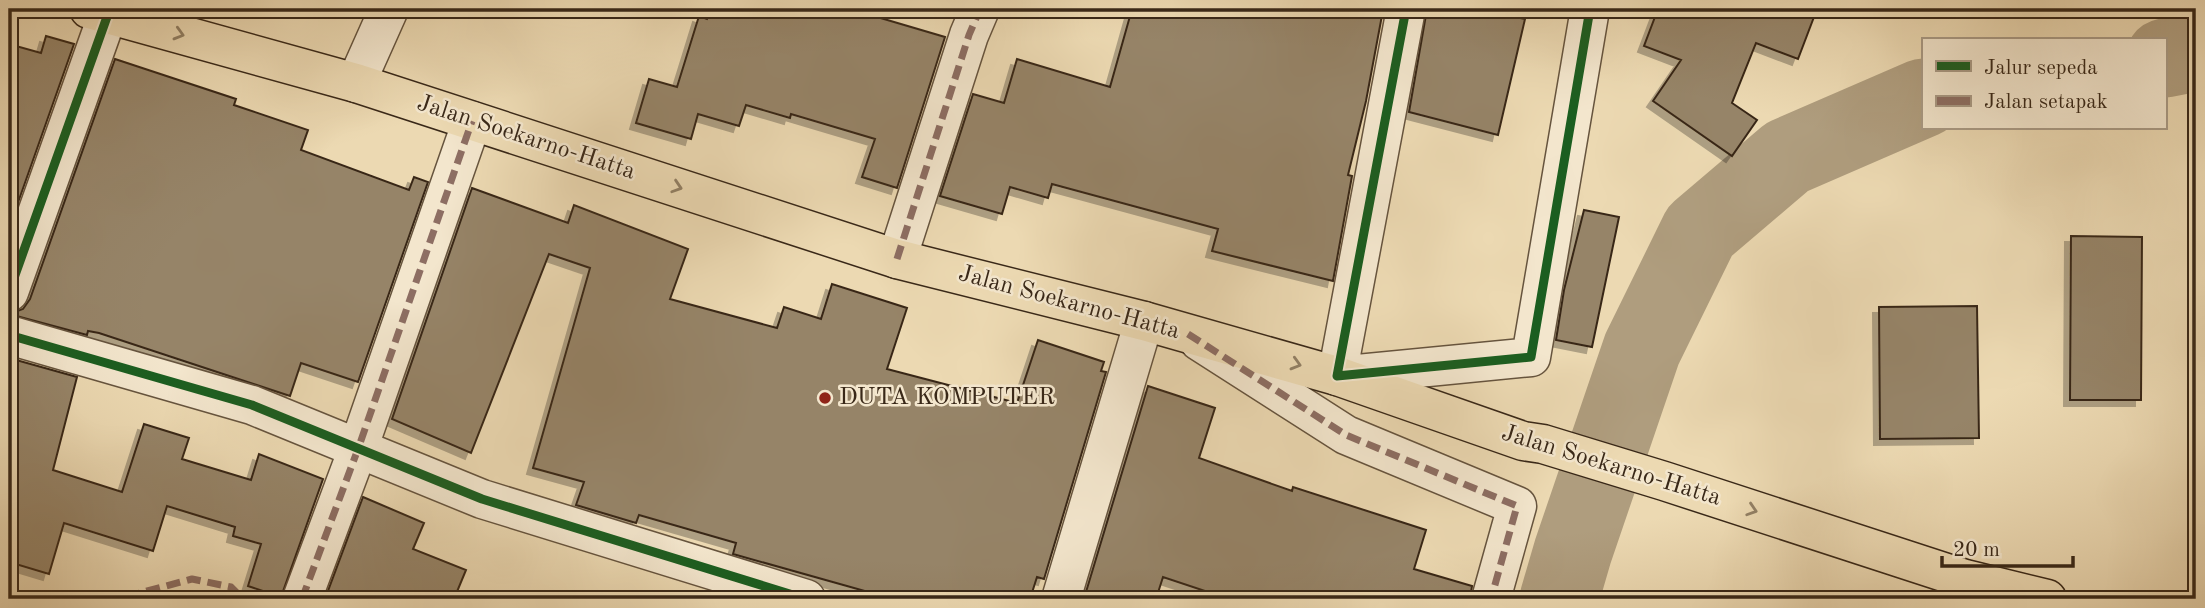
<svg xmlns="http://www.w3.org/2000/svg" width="2205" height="608" font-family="'Old Standard TT',serif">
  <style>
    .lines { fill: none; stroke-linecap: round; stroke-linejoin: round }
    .river { stroke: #af9d7e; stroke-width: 79 }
    .building { fill: #968468; stroke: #392818; stroke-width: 2; filter: url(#shadow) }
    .street-casing { stroke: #66543e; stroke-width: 41 }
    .highway-casing { stroke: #392818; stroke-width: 41 }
    .street { stroke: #f3e6cd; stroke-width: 38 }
    .highway { stroke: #ecd9b2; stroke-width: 38 }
    .quiet { stroke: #8d6e63; stroke-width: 7; stroke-dasharray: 14 7; stroke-linecap: butt }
    .cycleway-casing { stroke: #f3e6cd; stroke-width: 13 }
    .cycleway { stroke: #1b5e20; stroke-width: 9 }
    .oneway { stroke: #928065 }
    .poi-dot { fill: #8f2418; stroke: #f3e6cd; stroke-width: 2.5 }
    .labels { text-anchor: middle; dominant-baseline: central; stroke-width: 5; stroke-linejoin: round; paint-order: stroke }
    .street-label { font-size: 24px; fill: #392818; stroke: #f3e6cd }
    .poi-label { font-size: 24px; fill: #392818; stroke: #f3e6cd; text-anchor: start }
  </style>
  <defs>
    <filter id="shadow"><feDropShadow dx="-6" dy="6" stdDeviation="0" flood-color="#0004"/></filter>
  </defs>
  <rect width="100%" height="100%" fill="#ecd9b2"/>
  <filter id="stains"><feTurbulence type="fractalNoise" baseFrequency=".00286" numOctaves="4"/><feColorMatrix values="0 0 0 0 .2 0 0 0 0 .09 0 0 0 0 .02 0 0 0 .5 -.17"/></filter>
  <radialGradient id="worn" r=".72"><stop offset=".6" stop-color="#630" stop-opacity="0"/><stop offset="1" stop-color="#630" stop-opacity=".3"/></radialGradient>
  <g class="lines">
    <path class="river" d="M2165,58L2196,52
      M1559,599L1573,551L1642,349L1700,231L1787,157L1923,98"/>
  </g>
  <path class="building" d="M711,9H850L945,37L897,188L862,177L875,139L791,114L790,118L746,105L739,126L698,114L691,139L636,123L649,79L677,87L699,16L707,19Z
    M1132,9L1383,10L1366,101L1348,175L1352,176L1333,281L1212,251L1218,229L1052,184L1048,198L1010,187L1002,214L940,196L973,94L1004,103L1017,59L1110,87Z
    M1427,9H1480L1525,19L1498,135L1409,112Z
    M1658,9H1817L1798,59L1756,43L1732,103L1757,120L1732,156L1653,101L1681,60L1644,46Z
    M46,36L74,44L9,228V44L41,53Z
    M115,59L236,99L234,105L308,130L301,150L409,190L414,177L428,182L358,382L301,363L290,396L99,333L88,331L87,335L9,314L23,309L30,299Z
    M472,188L568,223L574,205L688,249L670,299L777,328L784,307L821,319L832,284L907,308L887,369L1017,403L1038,340L1104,362L1101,371L1106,372L1044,579L1037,577L1030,599H912L887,592L886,597L733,554L736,543L639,515L636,523L576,505L584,482L533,468L590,268L549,254L471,453L392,419Z
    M1584,210L1619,217L1592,347L1556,340L1564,290Z
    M2071,236L2142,237L2141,400H2070Z
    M1977,306L1979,438L1880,439L1879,307Z
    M9,358L77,377L53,470L122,492L144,424L189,438L182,459L251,480L259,454L323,479L281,597L248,586L261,544L233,536L235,527L167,506L153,551L64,523L49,574L9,562Z
    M1148,386L1215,408L1199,458L1292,491L1293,487L1426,530L1414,569L1472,586L1470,599H1229L1163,577L1156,599H1109L1086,592Z
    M363,497L424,523L413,549L466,570L454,599H325Z"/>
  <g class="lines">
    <defs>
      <path id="street" d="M1406,9L1337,376L1531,357L1590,9
        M356,83L389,9
        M897,259L969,35L980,9
        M9,292L108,14
        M9,335L252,405L482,499L806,599
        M1199,341L1346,435L1517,506L1491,599
        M302,599L358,449L472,121
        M1061,599L1144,321"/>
      <path id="highway" d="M89,9L356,83L897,259L1144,321L1337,376L1523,441L1543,444L1664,481L1965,579L2047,599"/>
    </defs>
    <use href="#street" class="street-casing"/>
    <use href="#highway" class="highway-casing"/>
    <use href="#street" class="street"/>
    <use href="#highway" class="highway"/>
    <path class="quiet" d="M897,259L969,35L980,9
      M1188,334L1346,435L1517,506L1491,599
      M127,599L136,594L192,579L231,587L243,599
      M302,599L358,449L472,121"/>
    <defs>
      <path id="cycleway" d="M1406,9L1337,376L1531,357L1590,9
        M9,292L108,14
        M9,335L252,405L482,499L806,599"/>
    </defs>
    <use href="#cycleway" class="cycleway-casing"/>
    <use href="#cycleway" class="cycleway"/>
  </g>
  <defs><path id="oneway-chevron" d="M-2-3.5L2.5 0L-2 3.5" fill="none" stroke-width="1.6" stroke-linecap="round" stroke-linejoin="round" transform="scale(1.75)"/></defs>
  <g class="oneway">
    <use href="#oneway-chevron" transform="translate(179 34) rotate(16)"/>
    <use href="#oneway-chevron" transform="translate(677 187) rotate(18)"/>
    <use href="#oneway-chevron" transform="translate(1296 364) rotate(16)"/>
    <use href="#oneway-chevron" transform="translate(1752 510) rotate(18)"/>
  </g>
  <circle class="poi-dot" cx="825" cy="398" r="7"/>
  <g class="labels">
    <g class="street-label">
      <text transform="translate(526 138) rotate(18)">Jalan Soekarno-Hatta</text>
      <text transform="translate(1069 303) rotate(15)">Jalan Soekarno-Hatta</text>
      <text transform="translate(1611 466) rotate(17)">Jalan Soekarno-Hatta</text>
    </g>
    <g class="poi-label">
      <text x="839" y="398">DUTA KOMPUTER</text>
    </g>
  </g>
  <rect width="2205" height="608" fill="none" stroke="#ecd9b2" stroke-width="35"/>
  <rect x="10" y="10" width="2184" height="587" fill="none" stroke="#392818" stroke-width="3.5"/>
  <rect x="18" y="18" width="2170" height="573" fill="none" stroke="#392818" stroke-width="2"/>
  <rect x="1922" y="38" width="245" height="91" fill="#f3e6cd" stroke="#a99a85" stroke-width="2"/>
  <rect x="1936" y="61" width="35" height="10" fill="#1b5e20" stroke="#a99a85" stroke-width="2"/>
  <text x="1984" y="74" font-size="21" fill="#392818">Jalur sepeda</text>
  <rect x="1936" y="96" width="35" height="10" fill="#8d6e63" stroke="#a99a85" stroke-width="2"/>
  <text x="1984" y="108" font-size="21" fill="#392818">Jalan setapak</text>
  <path d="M1942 556v10h131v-10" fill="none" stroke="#392818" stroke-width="3.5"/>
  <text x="1953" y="556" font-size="21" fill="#392818" stroke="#f3e6cd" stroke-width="5" paint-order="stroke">20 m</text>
  <rect width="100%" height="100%" filter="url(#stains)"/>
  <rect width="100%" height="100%" fill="url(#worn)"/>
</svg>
